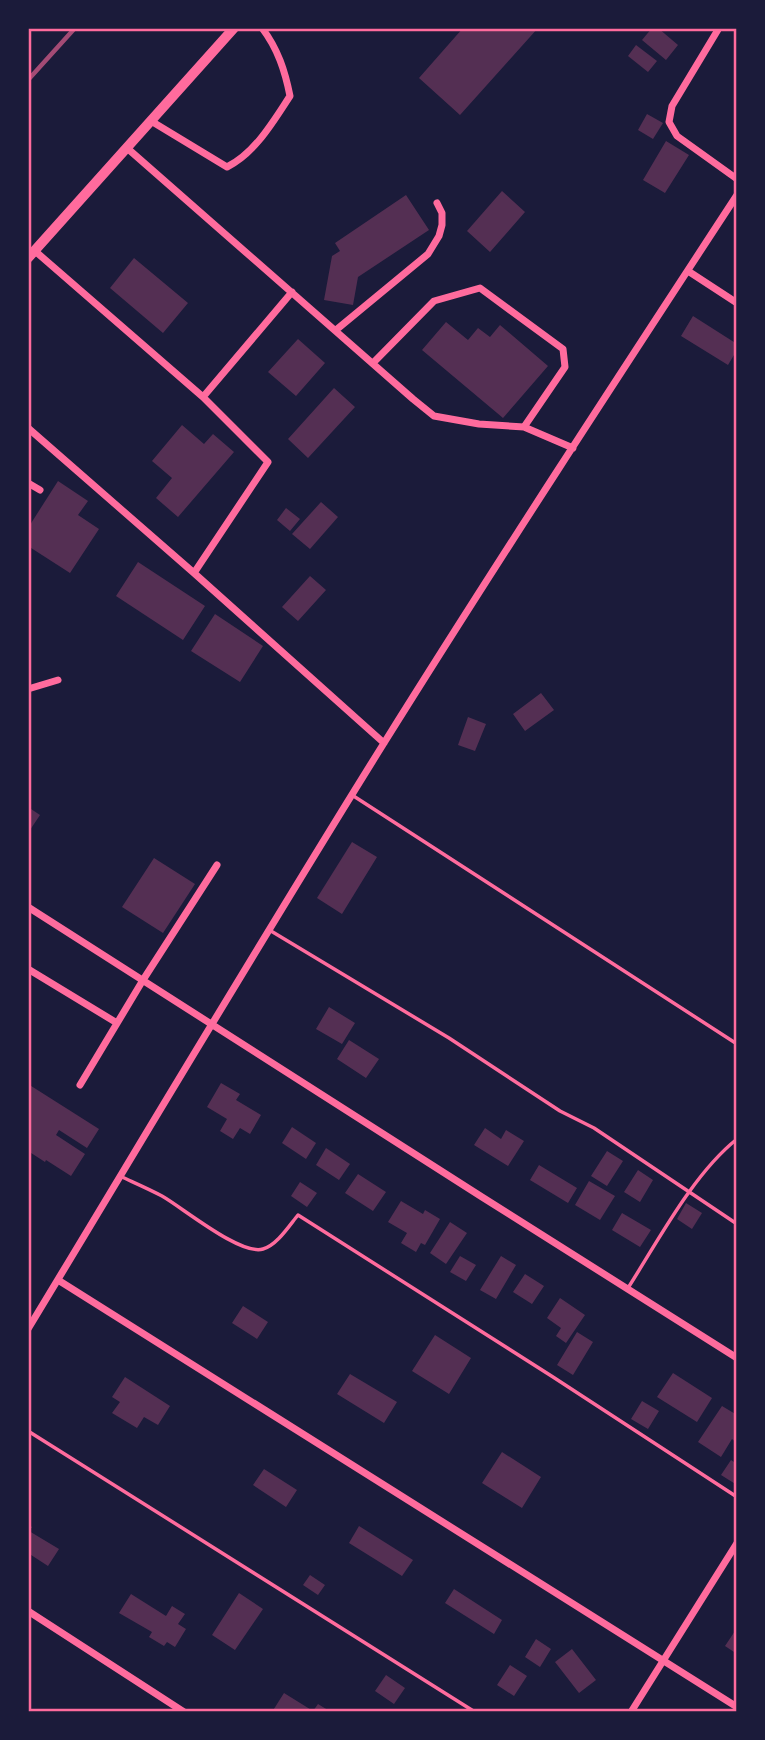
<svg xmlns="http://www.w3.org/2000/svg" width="765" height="1740" font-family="Ubuntu,sans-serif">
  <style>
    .building { fill: #542f53 }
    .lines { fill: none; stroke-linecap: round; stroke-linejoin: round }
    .service { stroke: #ff6b9d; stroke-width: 3.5 }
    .minor { stroke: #ff6b9d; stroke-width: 7 }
    .secondary { stroke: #ff6b9d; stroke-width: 10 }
    .rail { stroke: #a44b75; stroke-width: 4.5 }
    .neatline { fill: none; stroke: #ff6b9d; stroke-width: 2.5 }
  </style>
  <rect width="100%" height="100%" fill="#1b1b3a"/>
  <path class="building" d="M463,28H538L460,115L419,78Z
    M652,28H658L678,45L666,60L642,40Z
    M636,45L657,61L648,72L628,56Z
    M647,114L663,123L653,139L638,130Z
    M666,141L689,155L665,193L643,180Z
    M502,191L525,212L490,252L467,231Z
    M406,195L429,230L358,277L353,305L324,300L332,256L340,251L335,243Z
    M134,258L188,303L163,333L110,288Z
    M693,316L737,344V350L728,365L681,336Z
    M446,322L468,340L478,328L490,337L500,325L548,366L503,418L422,350Z
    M298,339L325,363L296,396L268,372Z
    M334,388L355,407L308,458L288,439Z
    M182,425L204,444L213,434L234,452L178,517L156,498L172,478L152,461Z
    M58,481L88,501L78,515L99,529L70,573L28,546V528Z
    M321,502L338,517L310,549L292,534Z
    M286,508L300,519L290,531L277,520Z
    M138,562L205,606L183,640L116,596Z
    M310,576L326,590L298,621L282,607Z
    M215,614L263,646L240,682L191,651Z
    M541,693L554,710L525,731L513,714Z
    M468,717L486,724L475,751L458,745Z
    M28,807L40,815L28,833Z
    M352,842L377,857L342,914L317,898Z
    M154,858L195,884L163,933L122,907Z
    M329,1007L355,1023L342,1044L316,1029Z
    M349,1040L379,1059L366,1078L337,1059Z
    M221,1083L240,1094L236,1100L261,1115L250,1134L240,1128L233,1139L220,1131L227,1119L207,1107Z
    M28,1084L99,1129L87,1148L59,1130L56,1135L85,1154L71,1176L46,1160L45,1162L28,1151Z
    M292,1127L316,1143L306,1159L282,1143Z
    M485,1128L501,1139L506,1130L524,1141L508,1166L474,1145Z
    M326,1148L350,1164L339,1180L316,1165Z
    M607,1151L623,1161L607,1186L591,1176Z
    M539,1165L577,1188L568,1203L530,1180Z
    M638,1170L653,1180L640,1202L624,1192Z
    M358,1174L386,1192L373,1211L345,1193Z
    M589,1181L615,1196L600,1220L575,1205Z
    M300,1182L317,1193L307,1207L291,1196Z
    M401,1201L423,1214L425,1210L440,1219L425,1245L421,1243L416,1252L401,1243L407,1233L388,1222Z
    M686,1203L702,1213L692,1229L677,1219Z
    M622,1213L651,1230L640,1247L612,1230Z
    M450,1222L467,1233L446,1264L430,1253Z
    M460,1256L476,1265L466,1281L450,1272Z
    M501,1256L516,1265L496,1299L480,1290Z
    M525,1274L544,1286L532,1304L513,1292Z
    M560,1298L585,1315L566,1343L556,1336L561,1328L547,1318Z
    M243,1306L268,1322L257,1339L232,1323Z
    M577,1332L593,1342L573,1375L557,1365Z
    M435,1335L471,1358L449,1394L412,1371Z
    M673,1373L712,1398L697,1422L657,1397Z
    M350,1374L397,1402L384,1423L337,1394Z
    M125,1377L170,1406L158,1425L144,1417L137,1428L112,1413L120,1402L112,1397Z
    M642,1401L659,1411L648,1429L631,1419Z
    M722,1406L737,1415V1443L732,1439L721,1457L698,1442Z
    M502,1452L541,1477L522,1508L482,1483Z
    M731,1460L737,1464V1485L721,1475Z
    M264,1469L297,1490L286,1507L253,1485Z
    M28,1525L32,1527L29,1531L59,1549L48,1566L28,1553Z
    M359,1526L413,1560L402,1576L349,1543Z
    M310,1575L325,1585L318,1595L303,1585Z
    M454,1589L502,1620L494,1634L445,1603Z
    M239,1593L263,1609L235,1650L212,1635Z
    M131,1594L166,1616L172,1606L185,1614L178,1624L186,1629L175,1647L167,1642L164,1646L149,1637L152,1632L119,1613Z
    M737,1628V1654L725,1646Z
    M536,1639L551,1649L540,1667L525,1657Z
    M572,1649L596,1680L579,1693L555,1662Z
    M510,1665L527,1676L514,1696L497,1685Z
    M386,1675L405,1688L394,1704L375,1691Z
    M284,1693L313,1711L318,1704L331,1712H272Z"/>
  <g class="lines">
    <path class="service" d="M352,795L737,1044
      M271,931L449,1038L560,1111L594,1128L737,1224
      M122,1177C135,1183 149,1189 162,1196C183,1208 241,1256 263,1249C277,1245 289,1226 298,1215L553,1377L737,1497
      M628,1288C658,1241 693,1174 737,1139
      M28,1431L475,1712"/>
    <path class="minor" d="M719,28L672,106L669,122L677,136L737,179
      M151,121L227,167C255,153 273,122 290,96C285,71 278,49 262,28
      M127,148L413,399L434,416L479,424L524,427L565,367L563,349L480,288L434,301L373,363
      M35,251L203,397L268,462L194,573
      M688,271L737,303
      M336,330L428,254L439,236L442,225V213L437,203
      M203,397L292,292
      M524,427L573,448
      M28,428L194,573L384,743
      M28,483L40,490
      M28,689L58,680
      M28,907L482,1197L737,1358
      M28,969L117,1023
      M80,1085L143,980L217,865
      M58,1280L737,1707
      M28,1329C146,1134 263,937 384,743C499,559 618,377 737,195
      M28,1611L184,1712
      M631,1712L737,1543"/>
    <path class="secondary" d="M28,258L234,28"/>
    <path class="rail" d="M28,80L75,28"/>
  </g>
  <rect width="765" height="1740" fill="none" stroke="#1b1b3a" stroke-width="60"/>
  <rect x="30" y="30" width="705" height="1680" class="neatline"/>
</svg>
